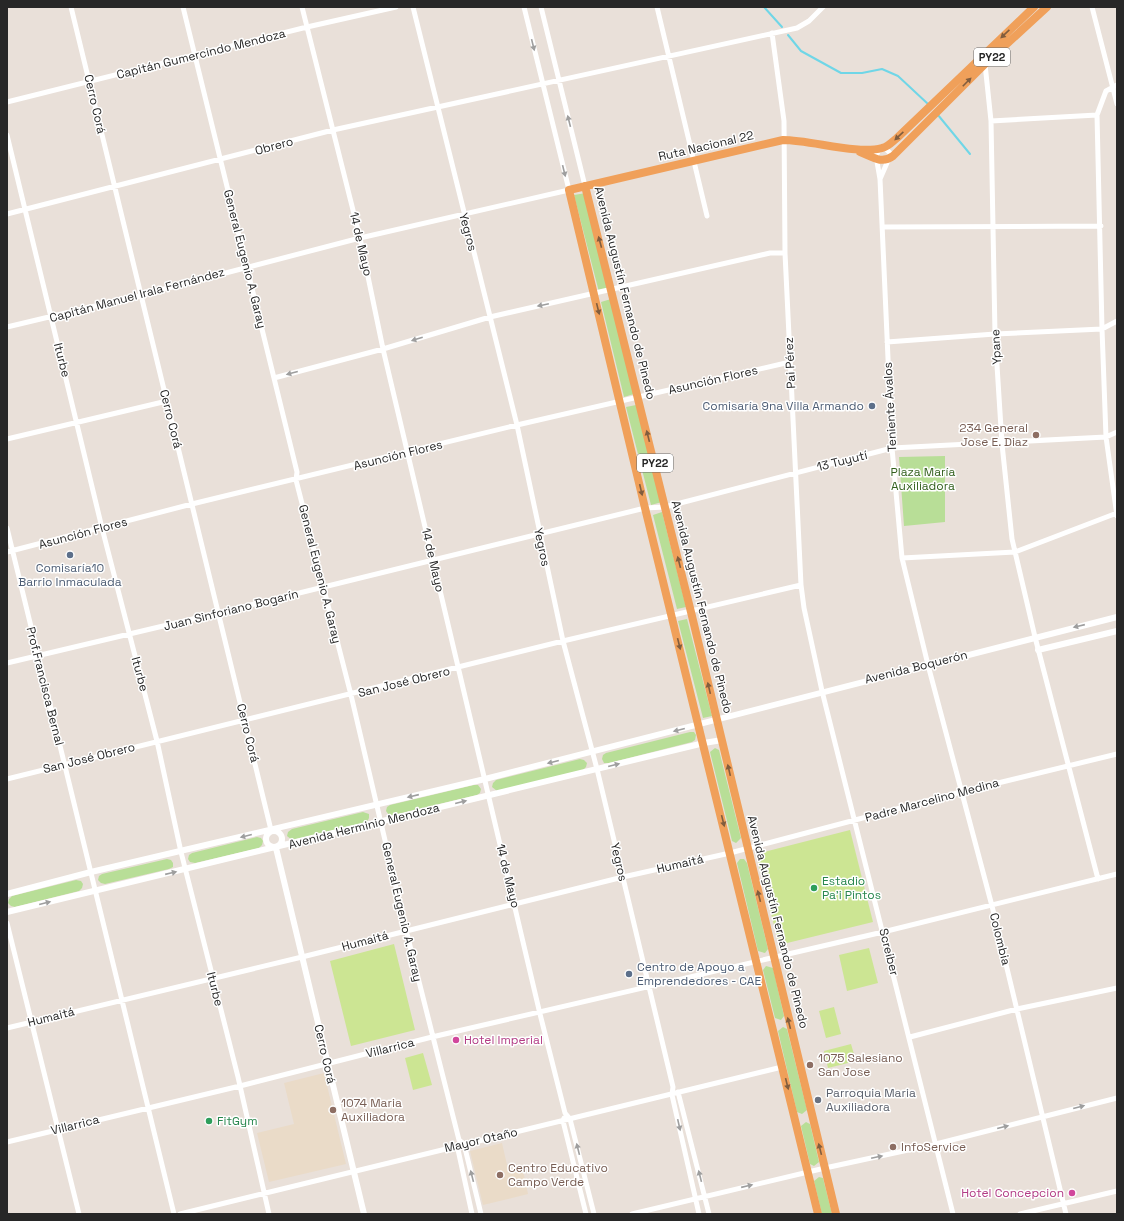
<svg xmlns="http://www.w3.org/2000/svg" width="1124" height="1221" font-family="'Space Grotesk',sans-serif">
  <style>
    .education { fill: #eadbc8 }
    .green { fill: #b8de97 }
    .pitch { fill: #cce593 }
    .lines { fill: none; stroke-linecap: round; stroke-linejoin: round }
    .stream { stroke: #6fd6e7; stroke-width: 2 }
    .minor { stroke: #fff; stroke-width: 5 }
    .tertiary { stroke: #fff; stroke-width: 6 }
    .trunk { stroke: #f0a05a; stroke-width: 8 }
    .oneway { fill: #815d3e }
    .oneway2 { fill: #9e9e9e }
    .service-dot { fill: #5c6f8a; stroke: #fff; stroke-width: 1.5 }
    .education-dot { fill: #8d6e63; stroke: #fff; stroke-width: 1.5 }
    .leisure-dot { fill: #2e9e5b; stroke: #fff; stroke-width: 1.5 }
    .hotel-dot { fill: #d1479c; stroke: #fff; stroke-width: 1.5 }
    .worship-dot { fill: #6b7280; stroke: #fff; stroke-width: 1.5 }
    .labels { text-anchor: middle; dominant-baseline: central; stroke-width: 3; stroke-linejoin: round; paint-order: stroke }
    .shield { fill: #fff; stroke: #686868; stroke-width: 1 }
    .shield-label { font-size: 11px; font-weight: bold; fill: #272727 }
    .street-label { font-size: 12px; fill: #272727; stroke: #fff }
    .service-label { font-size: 12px; fill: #4e5e75; stroke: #fff; text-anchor: end }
    .education-label { font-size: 12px; fill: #785e54; stroke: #fff; text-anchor: start }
    .park-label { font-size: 12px; fill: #325f1c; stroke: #fff }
    .leisure-label { font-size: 12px; fill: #27864d; stroke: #fff; text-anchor: start }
    .hotel-label { font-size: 12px; fill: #b23c85; stroke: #fff; text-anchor: start }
    .worship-label { font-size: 12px; fill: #5b616d; stroke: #fff; text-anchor: start }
  </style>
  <rect width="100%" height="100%" fill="#e9e0d9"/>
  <path class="education" d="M324,1073L346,1164L269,1182L257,1133L294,1124L284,1083Z
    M502,1143L508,1169L522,1166L528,1194L483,1205L470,1151Z"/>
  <path class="green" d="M586,193L610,289L599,292L574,195Z
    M611,299L634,394L624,397L601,302Z
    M636,405L662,502L651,505L626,407Z
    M945,456V522L904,526L899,457Z
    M662,512L686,607L677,609L653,515Z
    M687,619L712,716L703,718L678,621Z
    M690,732H694L696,735L695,740L692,742L609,763H604L602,759L603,755L606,753Z
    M715,748L719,750L741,838L736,843L732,841L710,752Z
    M580,759L584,760L587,763L586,767L583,770L497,791L492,787L493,783L496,780Z
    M474,785H478L481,789L480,793L477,795L393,815H389L386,811L387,807L390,805Z
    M363,812L369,814V818L367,822L292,840L287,836L288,832L292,829Z
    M257,837L261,838L263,841L262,845L259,848L195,863L190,862L188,859L189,855L192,853Z
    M167,859L171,860L173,863V867L169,869L105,884L101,883L98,880L99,876L102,874Z
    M740,859H744L747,863L768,949L765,953L758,951L737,863Z
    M76,880L81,881L83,884L82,888L79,891L15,907L11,906L8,903L9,899L12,896Z
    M766,966L773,968L784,1016L781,1020L775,1018L763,970Z
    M783,1027L787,1029L807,1110L802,1114L797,1112L778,1031Z
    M806,1122L810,1124L819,1162L814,1166L810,1164L801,1126Z
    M819,1177L823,1178L832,1214H822L814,1181Z"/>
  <path class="pitch" d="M850,830L873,922L779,945L756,854Z
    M394,944L415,1030L351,1046L330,961Z
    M869,948L878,983L847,991L839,955Z
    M834,1007L841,1034L826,1038L819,1011Z
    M851,1044L856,1061L828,1068L824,1051Z
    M423,1053L432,1085L413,1090L405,1058Z"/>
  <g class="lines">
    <path class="stream" d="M764,7L782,27
      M788,35L801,51L841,73H862L882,69L898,76L928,104
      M938,115L970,154"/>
    <path class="minor" d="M71,7L271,830
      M183,7L297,472L296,480L351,695L406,930L459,1140L464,1144L481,1214
      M302,7L360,238L383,349L540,1014L565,1113L570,1119L594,1214
      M413,7L517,425L563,641L597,769L673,1087L672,1095L699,1214
      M541,7L585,186
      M657,7L707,216
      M1092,7L1117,104
      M772,33L784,121L785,253L801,585L804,608L822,691L953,1214
      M985,64L991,121L995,334L1002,444L1012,539L1035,637L1098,879
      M1117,85L1106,91L1097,115L1102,329L1106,437L1117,516
      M7,102L307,27L396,7
      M991,121L1097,115
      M7,135L102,528L157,741L181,852L238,1077L269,1214
      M880,179L890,156V153L885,148L879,150L876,156L880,179L892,448L902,558L928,665L992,906L1066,1214
      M7,214L333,130L797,28L809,21L823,7
      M882,227L1101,226
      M7,327L141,295L360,238L569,190L524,7
      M887,342L995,334L1102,329L1117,321
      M274,378L383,349L490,317L770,253H785
      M7,439L167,401
      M7,528L174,1214
      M7,552L192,504L517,425L790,362
      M902,558L1015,552L1117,513
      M7,663L218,613L645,508L665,507L892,448L1106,437L1117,432
      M7,779L563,641L801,585
      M7,923L79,1214
      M7,1028L302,957L623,877L730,853L961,792L1117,754
      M910,1037L1017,1009L1117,988
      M678,1092L709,1214
      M564,1118L563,1121L586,1214
      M7,1142L240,1086L432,1037L883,932L1117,874
      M457,1145L472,1214
      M180,1214L782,1067
      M632,1214L825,1168L936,1144L1117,1098
      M1020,1214L1117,1191"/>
    <path class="tertiary" d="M1038,650L1117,631
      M266 839a8 8 0 1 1 16 0a8 8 0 1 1-16 0Z
      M276,848L364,1214
      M7,894L91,872L485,779L1117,617
      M7,912L704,743L722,740"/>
    <path class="trunk" d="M860,152C871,156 881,165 893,156L985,64L1047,7
      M585,186L691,612L836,1214
      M818,1214L645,508L569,190L783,140C811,140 858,155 882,148C888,147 892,142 897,138L1034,7"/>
  </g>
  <defs><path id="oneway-solid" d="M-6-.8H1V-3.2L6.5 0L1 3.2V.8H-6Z"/></defs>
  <g class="oneway">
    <use href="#oneway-solid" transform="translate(1005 34) rotate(137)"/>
    <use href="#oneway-solid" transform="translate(967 82) rotate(-45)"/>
    <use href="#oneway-solid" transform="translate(899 136) rotate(137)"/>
    <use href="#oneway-solid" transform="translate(600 242) rotate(-105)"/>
    <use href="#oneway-solid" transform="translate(598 309) rotate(76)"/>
    <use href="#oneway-solid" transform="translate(648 436) rotate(-104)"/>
    <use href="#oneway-solid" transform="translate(641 490) rotate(77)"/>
    <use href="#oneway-solid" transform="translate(679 562) rotate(-104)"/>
    <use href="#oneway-solid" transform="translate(679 644) rotate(76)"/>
    <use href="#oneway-solid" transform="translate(709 688) rotate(-103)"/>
    <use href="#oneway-solid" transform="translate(729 770) rotate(-103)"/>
    <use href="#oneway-solid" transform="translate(723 821) rotate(76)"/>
    <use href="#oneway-solid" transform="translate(759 896) rotate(-104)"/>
    <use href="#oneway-solid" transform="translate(789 1023) rotate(-104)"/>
    <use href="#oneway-solid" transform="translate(787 1084) rotate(76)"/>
    <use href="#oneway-solid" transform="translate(820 1149) rotate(-104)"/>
  </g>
  <g class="oneway2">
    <use href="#oneway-solid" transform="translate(533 45) rotate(76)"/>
    <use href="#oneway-solid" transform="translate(569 121) rotate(-104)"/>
    <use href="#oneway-solid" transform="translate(564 171) rotate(76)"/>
    <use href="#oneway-solid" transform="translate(543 305) rotate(168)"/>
    <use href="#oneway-solid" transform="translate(417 339) rotate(163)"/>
    <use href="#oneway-solid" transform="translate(292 373) rotate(165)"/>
    <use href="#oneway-solid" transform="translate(1079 626) rotate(167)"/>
    <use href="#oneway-solid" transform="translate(679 730) rotate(166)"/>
    <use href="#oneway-solid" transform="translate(553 762) rotate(166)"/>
    <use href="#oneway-solid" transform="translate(614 765) rotate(-14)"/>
    <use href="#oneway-solid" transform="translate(413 796) rotate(167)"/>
    <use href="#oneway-solid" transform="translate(461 802) rotate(-14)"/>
    <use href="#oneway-solid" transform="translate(246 836) rotate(166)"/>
    <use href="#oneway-solid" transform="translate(171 873) rotate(-13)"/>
    <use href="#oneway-solid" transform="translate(45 903) rotate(-14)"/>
    <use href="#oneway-solid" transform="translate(1079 1107) rotate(-15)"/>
    <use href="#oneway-solid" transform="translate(679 1125) rotate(77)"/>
    <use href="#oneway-solid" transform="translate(1003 1127) rotate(-14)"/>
    <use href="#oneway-solid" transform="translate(578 1149) rotate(-104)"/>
    <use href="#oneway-solid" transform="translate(877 1157) rotate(-12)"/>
    <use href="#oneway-solid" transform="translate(472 1176) rotate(-104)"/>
    <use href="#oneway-solid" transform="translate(700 1176) rotate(-104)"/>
    <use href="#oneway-solid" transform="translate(747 1186) rotate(-13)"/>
  </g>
  <g class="service-dot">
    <circle cx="872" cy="406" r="4"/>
    <circle cx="70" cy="555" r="4"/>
    <circle cx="629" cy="974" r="4"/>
  </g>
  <g class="education-dot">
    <circle cx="1036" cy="435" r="4"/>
    <circle cx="810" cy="1065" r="4"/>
    <circle cx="333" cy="1110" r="4"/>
    <circle cx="893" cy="1147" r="4"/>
    <circle cx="500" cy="1175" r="4"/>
  </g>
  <g class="leisure-dot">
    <circle cx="814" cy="888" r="4"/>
    <circle cx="209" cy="1121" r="4"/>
  </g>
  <g class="hotel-dot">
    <circle cx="456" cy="1040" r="4"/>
    <circle cx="1072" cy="1193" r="4"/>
  </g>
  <circle class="worship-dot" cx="818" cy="1100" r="4"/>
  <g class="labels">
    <g class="shield">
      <rect x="974" y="48" width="36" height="18" rx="3"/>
      <rect x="637" y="454" width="36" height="18" rx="3"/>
    </g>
    <g class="shield-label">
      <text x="992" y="57">PY22</text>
      <text x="655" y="463">PY22</text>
    </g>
    <g class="street-label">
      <text transform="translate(201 54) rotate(-14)">Capitán Gumercindo Mendoza</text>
      <text transform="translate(95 104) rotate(77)">Cerro Corá</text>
      <text transform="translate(274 146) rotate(-15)">Obrero</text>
      <text transform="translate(706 146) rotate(-13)">Ruta Nacional 22</text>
      <text transform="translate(468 232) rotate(75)">Yegros</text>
      <text transform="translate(361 244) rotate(77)">14 de Mayo</text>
      <text transform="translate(245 259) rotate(76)">General Eugenio A. Garay</text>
      <text transform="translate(625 293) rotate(76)">Avenida Augustín Fernando de Pinedo</text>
      <text transform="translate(137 295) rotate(-15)">Capitán Manuel Irala Fernández</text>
      <text transform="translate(996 347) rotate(-93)">Ypane</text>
      <text transform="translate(62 360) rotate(76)">Iturbe</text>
      <text transform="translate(790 363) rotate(-93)">Pai Pérez</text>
      <text transform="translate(713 380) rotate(-13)">Asunción Flores</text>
      <text transform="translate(890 407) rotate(-93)">Teniente Ávalos</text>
      <text transform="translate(171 419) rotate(76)">Cerro Corá</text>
      <text transform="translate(398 455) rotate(-14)">Asunción Flores</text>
      <text transform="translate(842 461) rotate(-14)">13 Tuyutí</text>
      <text transform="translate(83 533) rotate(-15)">Asunción Flores</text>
      <text transform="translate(542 547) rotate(78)">Yegros</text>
      <text transform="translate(433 560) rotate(77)">14 de Mayo</text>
      <text transform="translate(320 574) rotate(76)">General Eugenio A. Garay</text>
      <text transform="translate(702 607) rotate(76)">Avenida Augustín Fernando de Pinedo</text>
      <text transform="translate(231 610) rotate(-14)">Juan Sinforiano Bogarín</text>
      <text transform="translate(916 667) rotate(-14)">Avenida Boquerón</text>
      <text transform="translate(140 674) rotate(75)">Iturbe</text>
      <text transform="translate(404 682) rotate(-14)">San José Obrero</text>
      <text transform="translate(45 686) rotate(76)">Prof.Francisca Bernal</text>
      <text transform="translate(248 733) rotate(76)">Cerro Corá</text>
      <text transform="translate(89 758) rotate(-14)">San José Obrero</text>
      <text transform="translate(932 800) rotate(-15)">Padre Marcelino Medina</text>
      <text transform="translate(364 826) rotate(-14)">Avenida Herminio Mendoza</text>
      <text transform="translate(619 862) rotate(77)">Yegros</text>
      <text transform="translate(680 864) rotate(-13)">Humaitá</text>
      <text transform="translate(508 876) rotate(76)">14 de Mayo</text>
      <text transform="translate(402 912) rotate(77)">General Eugenio A. Garay</text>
      <text transform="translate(778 922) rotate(76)">Avenida Augustín Fernando de Pinedo</text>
      <text transform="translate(1000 939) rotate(76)">Colombia</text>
      <text transform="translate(365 941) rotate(-15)">Humaitá</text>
      <text transform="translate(889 952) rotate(76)">Screiber</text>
      <text transform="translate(215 989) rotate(76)">Iturbe</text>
      <text transform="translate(51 1017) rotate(-14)">Humaitá</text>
      <text transform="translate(390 1048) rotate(-14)">Villarrica</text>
      <text transform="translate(325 1054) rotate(77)">Cerro Corá</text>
      <text transform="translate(75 1125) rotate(-14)">Villarrica</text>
      <text transform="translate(481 1140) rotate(-13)">Mayor Otaño</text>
    </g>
    <g class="service-label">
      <text x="864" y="406">Comisaría 9na Villa Armando</text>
      <text x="70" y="568" text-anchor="middle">Comisaría10<tspan x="70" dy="14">Barrio Inmaculada</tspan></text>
      <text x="637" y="967" text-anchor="start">Centro de Apoyo a<tspan x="637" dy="14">Emprendedores - CAE</tspan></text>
    </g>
    <g class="education-label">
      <text x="1028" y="428" text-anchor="end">234 General<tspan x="1028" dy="14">Jose E. Diaz</tspan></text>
      <text x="818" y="1058">1075 Salesiano<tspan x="818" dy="14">San Jose</tspan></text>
      <text x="341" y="1103">1074 Maria<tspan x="341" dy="14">Auxiliadora</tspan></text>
      <text x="901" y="1147">InfoService</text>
      <text x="508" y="1168">Centro Educativo<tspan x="508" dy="14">Campo Verde</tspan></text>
    </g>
    <g class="park-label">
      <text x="923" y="472">Plaza María<tspan x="923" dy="14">Auxiliadora</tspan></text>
    </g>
    <g class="leisure-label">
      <text x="822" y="881">Estadio<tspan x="822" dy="14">Pa'i Pintos</tspan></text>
      <text x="217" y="1121">FitGym</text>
    </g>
    <g class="hotel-label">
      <text x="464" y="1040">Hotel Imperial</text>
      <text x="1064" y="1193" text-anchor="end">Hotel Concepcion</text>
    </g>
    <g class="worship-label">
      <text x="826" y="1093">Parroquia Maria<tspan x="826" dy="14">Auxiliadora</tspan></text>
    </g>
  </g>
  <rect width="1124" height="1221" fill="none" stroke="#272727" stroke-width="16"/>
</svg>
